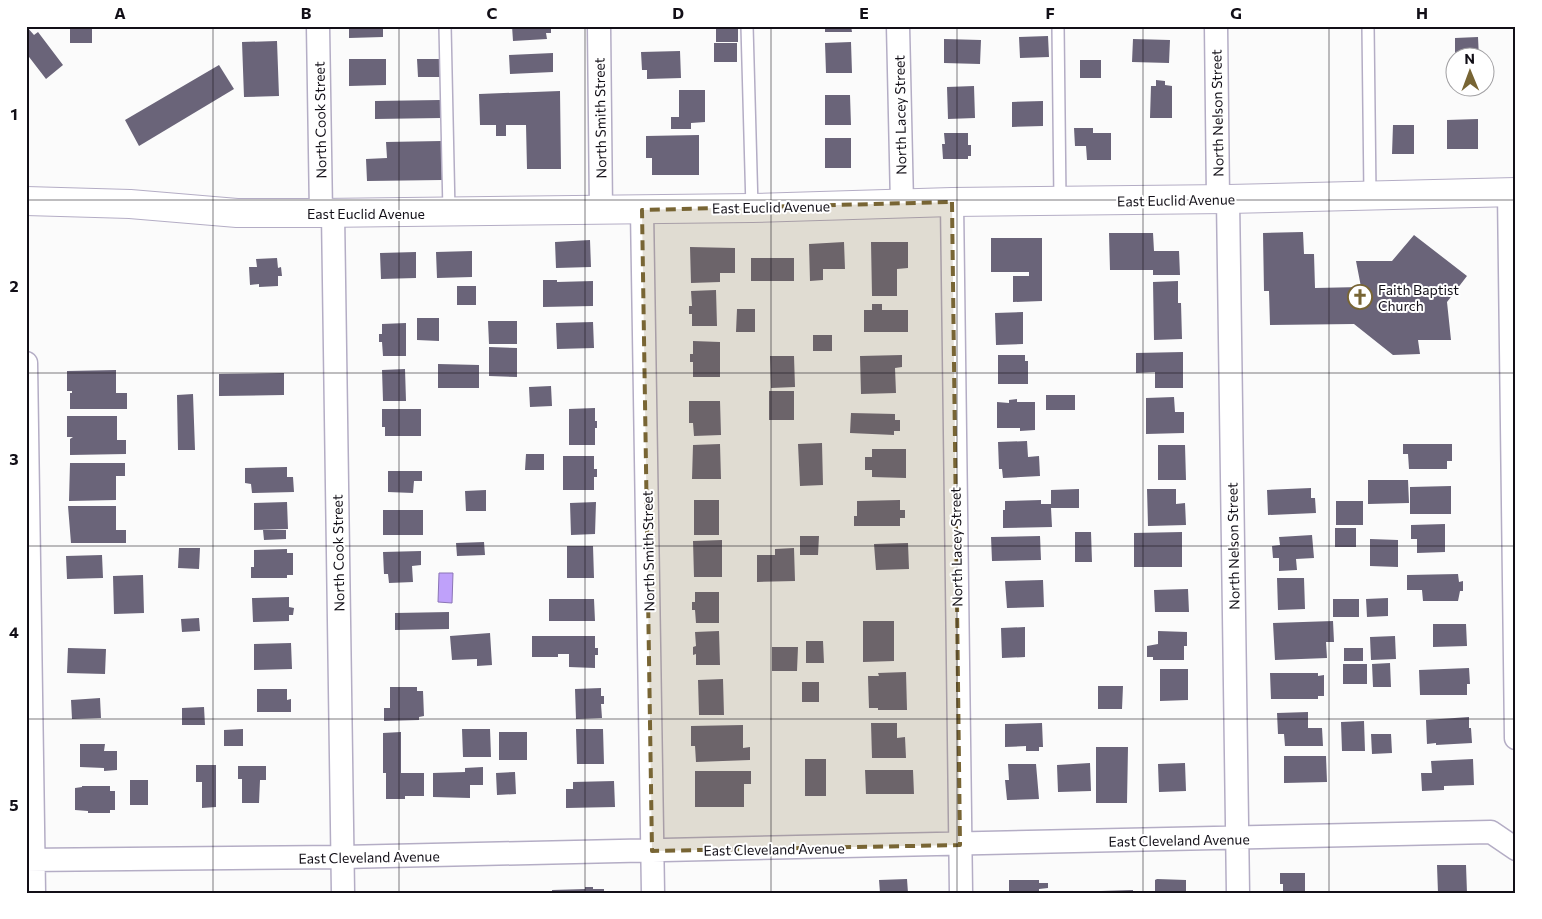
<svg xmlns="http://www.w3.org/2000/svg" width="1542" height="919" font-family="Commissioner,sans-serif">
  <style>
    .water { fill: #bfa1fa; stroke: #8b75b6 }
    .building { fill: #6a6479 }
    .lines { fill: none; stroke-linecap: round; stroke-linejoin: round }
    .lane-casing { stroke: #b4adc5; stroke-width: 14 }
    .street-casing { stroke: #b4adc5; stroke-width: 25 }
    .secondary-casing { stroke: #b4adc5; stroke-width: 30 }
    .lane { stroke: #fff; stroke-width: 11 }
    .street { stroke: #fff; stroke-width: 22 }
    .secondary { stroke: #fff; stroke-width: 28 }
    .marked { fill: #786534; fill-opacity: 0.2; stroke: #786534; stroke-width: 4; stroke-dasharray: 10 6; stroke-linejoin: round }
    .grid { fill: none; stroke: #120f17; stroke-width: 1; stroke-opacity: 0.55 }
    .labels { text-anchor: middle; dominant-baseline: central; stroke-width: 4; stroke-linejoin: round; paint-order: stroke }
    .street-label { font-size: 14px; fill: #120f17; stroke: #fff }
    .poi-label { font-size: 14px; fill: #120f17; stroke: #fff; text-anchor: start }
    .neatline { fill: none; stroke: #120f17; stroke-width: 2 }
    .grid-label { font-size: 16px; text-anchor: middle; font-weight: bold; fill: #120f17 }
  </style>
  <rect width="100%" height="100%" fill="#fbfbfb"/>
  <path class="water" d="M439,573H453L452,603L438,602Z"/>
  <path class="building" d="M26,26L34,35L38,32L63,65L46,79L26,53Z
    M70,26H92V43H70Z
    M349,26H383V37L349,38Z
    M512,26H551V33H546L547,39L513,41Z
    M675,26H695V29H675Z
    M825,26H851L852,32H825Z
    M716,28H738V42H716Z
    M1048,36L1049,57L1020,58L1019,37Z
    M1478,37L1479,58H1455V38Z
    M944,39L981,40L980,64L944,63Z
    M1133,39L1170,40L1169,63L1132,62Z
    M277,41L279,96L244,97L242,42Z
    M851,42L852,73H826L825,43Z
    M714,43H737V62H714Z
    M680,51L681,78L647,79V70H642L641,52Z
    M553,53V72L510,74L509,55Z
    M349,59H386V85L349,86Z
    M417,59H440V77H418Z
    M1080,60H1101V78H1080Z
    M219,65L234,89L139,146L125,120Z
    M1156,80L1165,81V85L1172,86V118H1150L1151,86H1156Z
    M974,86L975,118L948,119L947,87Z
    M679,90H705V122L691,123V129H671V117H679Z
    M560,91L561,169H527L526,125H506V136H496V125H480L479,94Z
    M825,95H850L851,125H825Z
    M440,100L441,118L375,119V101Z
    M1043,101V126L1012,127V102Z
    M1478,119V149H1447V120Z
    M1393,125H1414V154H1392Z
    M1074,128H1093V133H1111V160H1087L1086,146H1075Z
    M944,133H968V145H971V156H968V159H943L942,144H945Z
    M699,135V175H652V158H646V136Z
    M825,138H851V168H825Z
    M441,141L442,180L367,181L366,159L387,158L386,142Z
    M1303,232L1304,254H1314L1315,288L1361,287L1356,261H1392L1414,235L1467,276L1447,302L1451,340H1418L1420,354L1393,355L1354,324L1270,325L1269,291H1264L1263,233Z
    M1109,233H1153L1154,251H1179L1180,275H1153V270H1110Z
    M991,238H1042V301L1013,302V276H1029V272H991Z
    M590,240L591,267L556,268L555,242Z
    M844,242L845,269H823V280L810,281L809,244Z
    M871,242H908V268L897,269V296H872Z
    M690,247L735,248V273H720V282L691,283Z
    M472,251V277L437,278L436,252Z
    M416,252V278L381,279L380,253Z
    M277,258L278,268L281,267L282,276H278V286L259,287V284L250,285L249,267H257L256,259Z
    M751,258H794V281H751Z
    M543,280H557V282L593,281V306L543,307Z
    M1178,281V303H1181L1182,339L1154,340L1153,282Z
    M457,286H476V305H457Z
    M716,290L717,326H692V314H689V306H692L691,291Z
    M872,304H882V310H908V332H864V310H872Z
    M737,309H755V332H736Z
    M1023,312V344L996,345L995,313Z
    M417,318H439V341L417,340Z
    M488,321H517V344H489Z
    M593,322L594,348L557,349L556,323Z
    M406,323V356H383L382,342H379V334H382V324Z
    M813,335H832V351H813Z
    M693,341L720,342V377H693V362H690V354H693Z
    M489,347L517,348V377L489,376Z
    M1183,352V388H1155V372L1136,373V353Z
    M902,355V367L895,368L896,393L861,394L860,356Z
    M998,355H1025V361H1028V384H998Z
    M770,356H794L795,387L771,388Z
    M438,364L479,365V388H438Z
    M405,369L406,401H383L382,370Z
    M116,370V393H127V409H70V393H72V391H67V371Z
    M284,373V395L219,396V374Z
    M551,386L552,406L530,407L529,387Z
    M769,391H794V420H769Z
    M193,394L195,450H178L177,395Z
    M1046,395H1075V410H1046Z
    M1174,397L1175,412H1184V433L1146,434V398Z
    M1017,399V402H1035V430L1020,431V428H997V402L1009,403V400Z
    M689,401H720L721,435L694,436L693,423H689Z
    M595,408V421H597V428H595V445H569V409Z
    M382,409H421V436H385V427H382Z
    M851,413L895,414V420H900V431H894V435L850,433Z
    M67,416H117V440H126V454L70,455V439L73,437H67Z
    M1027,441L1028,457L1039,456L1040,476L1003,478L1002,469H999L998,442Z
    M822,443L823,485L800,486L798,444Z
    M720,444L721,479H692L693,445Z
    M1403,444H1452V461H1447V469H1409L1408,454H1403Z
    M1158,445H1185L1186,480H1158Z
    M872,449H906V478L872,477V470H865V457H872Z
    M526,454H544V470H525Z
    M563,456H594V469H597V477H594V490H563Z
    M70,463H125V476H116V500L69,501Z
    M287,467V477H293L294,492L252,493L251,484L245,483V468Z
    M388,471H422V481H414L413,493L388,492Z
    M1368,480H1408L1409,503L1368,504Z
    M1451,486V514H1410V487Z
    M1311,488V498H1315L1316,513L1268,515L1267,490Z
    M1079,489V508H1051L1052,527L1003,528V510H1005V501L1041,500V504H1051V490Z
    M1147,489H1176V504L1185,503L1186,525L1148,526Z
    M486,490V511H466L465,491Z
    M694,500H719V535H694Z
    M900,500V510H905V518H900V526H854V516H857V501Z
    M1336,501H1363V525H1336Z
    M287,502L288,529L254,530V503Z
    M596,502L595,534L571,535L570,503Z
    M68,506H116V530H126V543H71Z
    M383,510H423V535H383Z
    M1445,524V552L1417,553V539H1411V525Z
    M1335,528H1356V547H1335Z
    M263,530H286V539L264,540Z
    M1075,532H1091L1092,562H1075Z
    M1182,532V567H1134V533Z
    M1312,535L1314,558L1296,559L1297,570L1279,571V558H1273L1272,546L1280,545L1279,537Z
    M800,536H819L818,555H800Z
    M1040,536L1041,560L992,561L991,537Z
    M1370,539L1398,540V567L1370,566Z
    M722,540V577H694L693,541Z
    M484,542L485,555L457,556L456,543Z
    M908,543L909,569L876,570L874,544Z
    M567,546H593L594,578H567Z
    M179,548H200L199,569L178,568Z
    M794,548L795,581L757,582V555H775V549Z
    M287,549V553H293V575H287V578H251V567H254V550Z
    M421,551V565L412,566L413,582L389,583L388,574H384L383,552Z
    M102,555L103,578L67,579L66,556Z
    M1458,574L1459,582L1463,581V591H1460L1458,601H1423L1422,590H1407V575Z
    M143,575L144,613L114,614L113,576Z
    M1277,578H1304L1305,609L1278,610Z
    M1043,580L1044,607L1007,608L1005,581Z
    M1188,589L1189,612H1155L1154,590Z
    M695,592H719V623H696L695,610H692V602H695Z
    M289,597V607L294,608L293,615H289V621L253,622L252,598Z
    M1388,598V616L1367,617L1366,599Z
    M549,599H594L595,621H549Z
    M1333,599H1359V617H1333Z
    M449,612V629L395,630V613Z
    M199,618L200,631L182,632L181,619Z
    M863,621H894V661L863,662Z
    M1333,621L1334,642H1326L1327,658L1275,660L1273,623Z
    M1433,624H1466L1467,646L1433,647Z
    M1025,627V657L1002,658L1001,628Z
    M719,631L720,665H696V654L693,655V647L696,646L695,632Z
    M1158,631L1187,632V646H1184V660H1153V657H1147V646L1158,644Z
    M490,633L492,665L477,666V659L452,660L450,636Z
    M532,636H595V648H598V655H595V668L569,667V654H558V657H532Z
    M1395,636L1396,659L1371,660L1370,637Z
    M806,641H823L824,663H806Z
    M291,643L292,669L254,670V644Z
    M772,647H798L797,671H772Z
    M68,648L106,649L105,674L67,673Z
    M1344,648H1363V661H1344Z
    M1390,663L1391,687H1373L1372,664Z
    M1343,664H1367V684H1343Z
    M1469,668L1470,684H1467V695H1420L1419,670Z
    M1160,669H1188V700L1160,701Z
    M906,672L907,710H878V708H869L868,676H879L878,673Z
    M1270,673H1318V676L1324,675V696H1318V699H1271Z
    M723,679L724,715H699L698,680Z
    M802,682H819V702H802Z
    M1098,686H1123L1122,709H1098Z
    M390,687H417V691H423L424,716L419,717V720L384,721V708H390Z
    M601,688V696H604V704H601L602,718L576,719L575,689Z
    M257,689H287V700L291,699V712H257Z
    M100,698L101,718L72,719L71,700Z
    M204,707L205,725H182V708Z
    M1308,712V728H1322L1323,746H1285L1284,734H1278L1277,713Z
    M1469,717V728H1471L1472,743L1436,745V743L1427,744L1426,720Z
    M1364,721L1365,751H1342L1341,722Z
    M871,723H897V738L905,737L906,758H872Z
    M1042,723L1043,747H1039V751H1026V746L1005,747V724Z
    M743,725V748L750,747V760L696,762L695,746H691V726Z
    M243,729V746H224V730Z
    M462,729H490L491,757H463Z
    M576,729H603L604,764H577Z
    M401,732V773H424V796H405V799H386V773H383V733Z
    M499,732H527V760H499Z
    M1371,734H1391L1392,753L1372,754Z
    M80,744H105L104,751H117V770L104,771V768L80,767Z
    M1096,747H1128L1127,803H1096Z
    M1284,756H1326L1327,782L1284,783Z
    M805,759H826V796H805Z
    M1473,759L1474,785L1444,786V790L1422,791L1421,773H1432L1431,761Z
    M1090,763L1091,791L1058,792L1057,765Z
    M1185,763L1186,791L1159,792L1158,764Z
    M1008,764H1036L1039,799L1007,800L1005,780H1009Z
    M196,765H216V807L202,808V782H196Z
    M238,766H266V780H260L259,803H242V779H238Z
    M483,767V785H470V798L433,797V773L465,772V768Z
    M865,770H913L914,794H866Z
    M695,771H751V784H744V807H695Z
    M515,772L516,794L497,795L496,773Z
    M130,780H148V805H130Z
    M614,781L615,807L566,808V789H573V782Z
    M82,786H110V791H115V810H110V813H88V811L75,810V788L82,787Z
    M1437,865H1466L1467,893H1438Z
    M1280,873H1305V893H1283V884H1280Z
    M907,879L908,893H880L879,880Z
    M1157,879L1186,880V891H1191V893H1155V880Z
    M1009,880H1039V883H1048V888L1039,889V893H1009Z
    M585,887H593V889H604V893H552V890L585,889Z
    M1133,890V893H1101V891Z"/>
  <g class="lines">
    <defs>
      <path id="lane" d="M445,26L449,212
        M747,26L752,208
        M1058,26L1060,201
        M1368,26L1370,195"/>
      <path id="street" d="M318,26L321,213
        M599,26L601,211
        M898,26L902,204
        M1216,26L1218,199
        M1509,192L1516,738
        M1228,199L1238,893
        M952,202L961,893
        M642,210L653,893
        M333,213L343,893
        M26,363L34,893
        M26,860L342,857L1491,832L1516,849"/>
      <path id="secondary" d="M26,201L130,204L237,213H321L752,208L952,202L1228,199L1516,192"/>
    </defs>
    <use href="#lane" class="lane-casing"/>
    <use href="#street" class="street-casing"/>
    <use href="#secondary" class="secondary-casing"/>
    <use href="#lane" class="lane"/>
    <use href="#street" class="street"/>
    <use href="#secondary" class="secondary"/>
  </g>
  <path class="marked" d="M952,202L960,845L652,851L642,210Z"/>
  <path class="grid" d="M213,26V893M399,26V893M585,26V893M771,26V893M957,26V893M1143,26V893M1329,26V893M26,200H1516M26,373H1516M26,546H1516M26,719H1516"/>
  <defs>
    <symbol id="church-ring" viewBox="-11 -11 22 22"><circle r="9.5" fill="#fff" stroke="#786534" stroke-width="1.5"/><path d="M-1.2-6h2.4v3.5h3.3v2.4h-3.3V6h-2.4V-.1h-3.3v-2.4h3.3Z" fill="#786534"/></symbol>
  </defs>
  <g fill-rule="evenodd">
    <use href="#church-ring" x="1346" y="283" width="28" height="28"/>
  </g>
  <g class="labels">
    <g class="street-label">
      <text transform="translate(1217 113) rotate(-91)">North Nelson Street</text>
      <text transform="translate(900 115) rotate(-91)">North Lacey Street</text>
      <text transform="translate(600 118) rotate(-91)">North Smith Street</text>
      <text transform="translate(320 120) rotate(-91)">North Cook Street</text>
      <text transform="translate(1176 200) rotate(-1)">East Euclid Avenue</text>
      <text transform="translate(771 207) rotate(-1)">East Euclid Avenue</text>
      <text x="366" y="213">East Euclid Avenue</text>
      <text transform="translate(1233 546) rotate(-91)">North Nelson Street</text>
      <text transform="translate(956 547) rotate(-91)">North Lacey Street</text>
      <text transform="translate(648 551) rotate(-91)">North Smith Street</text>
      <text transform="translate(338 553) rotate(-91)">North Cook Street</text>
      <text transform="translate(1179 840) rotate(-1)">East Cleveland Avenue</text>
      <text transform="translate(774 849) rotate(-1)">East Cleveland Avenue</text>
      <text transform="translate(369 857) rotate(-1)">East Cleveland Avenue</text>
    </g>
    <g class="poi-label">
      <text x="1378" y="289">Faith Baptist<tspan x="1378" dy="16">Church</tspan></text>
    </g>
  </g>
  <rect width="1542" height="919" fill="none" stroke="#ffffff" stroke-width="55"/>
  <g transform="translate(1470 72) rotate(359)"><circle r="24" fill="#ffffff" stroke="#a09fa2"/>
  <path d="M0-4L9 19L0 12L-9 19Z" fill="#786534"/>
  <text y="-8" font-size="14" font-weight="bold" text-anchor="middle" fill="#120f17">N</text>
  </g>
  <rect x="28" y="28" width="1486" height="864" class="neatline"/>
  <g class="grid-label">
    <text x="120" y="19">A</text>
    <text x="306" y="19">B</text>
    <text x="492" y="19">C</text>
    <text x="678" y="19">D</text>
    <text x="864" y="19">E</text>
    <text x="1050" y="19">F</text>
    <text x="1236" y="19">G</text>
    <text x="1422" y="19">H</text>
    <text x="14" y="120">1</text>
    <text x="14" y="292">2</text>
    <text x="14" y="465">3</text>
    <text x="14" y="638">4</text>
    <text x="14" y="811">5</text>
  </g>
</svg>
